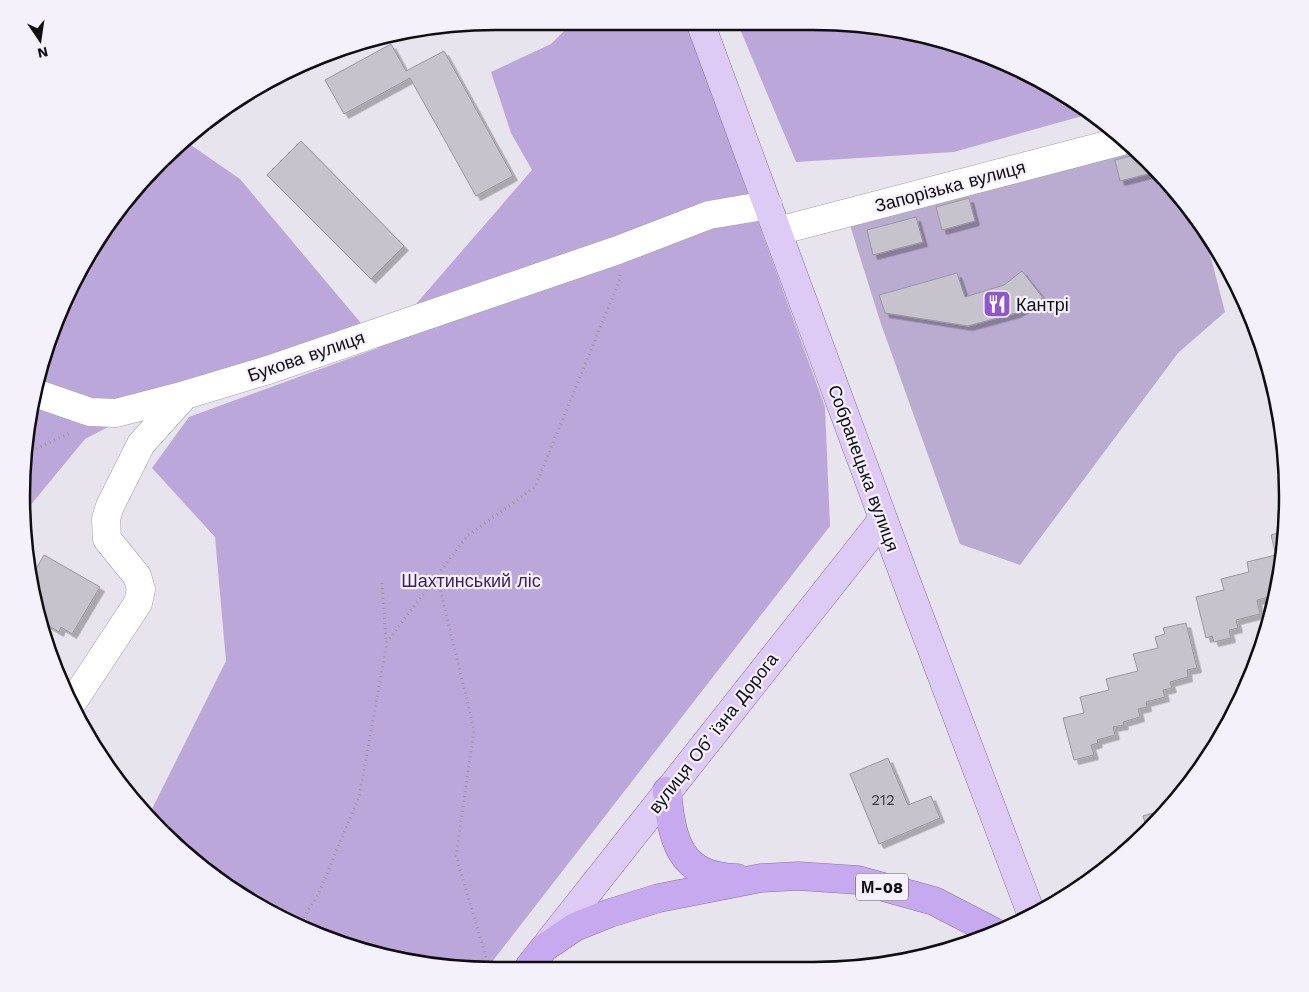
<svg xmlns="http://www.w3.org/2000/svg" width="1309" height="992" font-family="'Work Sans',sans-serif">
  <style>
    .green { fill: #baabd0 }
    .forest { fill: #bca7da }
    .building { fill: #c6c3cc; stroke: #9a979f; filter: url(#shadow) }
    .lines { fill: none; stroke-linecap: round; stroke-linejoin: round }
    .minor-casing { stroke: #a39fa8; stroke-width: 29 }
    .major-casing { stroke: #8773a1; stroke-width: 29 }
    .highway-casing { stroke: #8773a1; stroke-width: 29 }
    .path { stroke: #9a979e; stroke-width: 3; stroke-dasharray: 1 4; stroke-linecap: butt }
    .minor { stroke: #fff; stroke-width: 28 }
    .major { stroke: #ddcbf5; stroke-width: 28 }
    .highway { stroke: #c7a9ef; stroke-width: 28 }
    .labels { text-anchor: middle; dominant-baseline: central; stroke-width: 4.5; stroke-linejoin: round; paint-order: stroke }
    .number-label { font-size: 15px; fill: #3d3b40 }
    .shield { fill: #f5f1fb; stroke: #545257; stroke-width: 1 }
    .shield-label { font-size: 16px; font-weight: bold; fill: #0f0e11 }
    .street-label { font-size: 18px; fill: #0f0e11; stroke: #f5f1fb }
    .poi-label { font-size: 18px; fill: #0f0e11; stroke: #f5f1fb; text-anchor: start }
    .park-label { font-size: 18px; fill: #3e1f5c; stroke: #f5f1fb }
    .rim { fill: none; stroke: #0f0e11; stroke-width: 2.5 }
  </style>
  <defs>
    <filter id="shadow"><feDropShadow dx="4.5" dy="4.5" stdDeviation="0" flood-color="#0004"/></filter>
  </defs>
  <rect width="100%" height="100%" fill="#e8e4ed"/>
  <path class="green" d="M1129,148L1203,227L1225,312L1178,353L1020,565L960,544L881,324L849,222Z"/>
  <path class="forest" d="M574,21L686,22L825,407L830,526L488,967H434L315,935L232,891L160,831L148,817L226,661L215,537L152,468L189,417L378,348L532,170L511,133L491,72L551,44Z
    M737,22H844L936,38L1023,70L1093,113L954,152L796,162Z
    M185,141L240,179L370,334L187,386L85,439L24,513L21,496L37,373L85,259L160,161Z"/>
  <path class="building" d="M391,44L406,71L444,51L513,176L476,196L410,78L344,114L325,80Z
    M301,141L404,246L371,279L267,175Z
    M1135,155L1152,173L1120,181L1115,160Z
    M969,198L975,221L942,230L936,207Z
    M916,217L923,242L873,255L867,230Z
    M1022,271L1043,298L1016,313L968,326L885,313L879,295L957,273L965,297L1004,285Z
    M1284,531L1277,595L1257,600L1260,614L1236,620L1238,628L1229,630L1231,638L1214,642L1212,636L1206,638L1196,597L1224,590L1221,579L1249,572L1247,562L1276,555L1271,535Z
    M44,555L100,587L72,634L61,627L59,632L38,619L32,576Z
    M1186,623L1197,668L1187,670L1188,677L1170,682L1172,688L1163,690L1165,697L1146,702L1147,707L1138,709L1140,717L1123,722L1124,725L1113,727L1115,735L1097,740L1098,743L1091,745L1094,755L1074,760L1063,718L1084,713L1080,697L1109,690L1106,679L1138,671L1133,654L1158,648L1155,637L1165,634L1163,628Z
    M888,758L908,805L931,796L940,818L879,844L850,774Z
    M1167,809L1148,832L1143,816Z"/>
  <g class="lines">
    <defs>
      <path id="minor" d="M778,231L1122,141
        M35,393L90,412L116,413L185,395
        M74,700L138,603L141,589L137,576L107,539L106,519L110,506L141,444L185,395L268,370L618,250L709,215L768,205"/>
      <path id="major" d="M700,22L905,578L1031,913
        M548,943L883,519"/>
      <path id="highway" d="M667,791C672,840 679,877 737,878
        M529,967L544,948L575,927L610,913L659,898L761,878L798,876L858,880L934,901L994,932"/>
    </defs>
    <use href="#minor" class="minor-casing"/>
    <use href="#major" class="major-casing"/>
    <use href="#highway" class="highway-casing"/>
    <path class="path" d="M27,453L72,432
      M437,576L474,730L456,856L489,967
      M382,583L386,641
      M298,926L318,895L359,797L387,642L467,536L535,487L620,279V275"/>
    <use href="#minor" class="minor"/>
    <use href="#major" class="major"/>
    <use href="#highway" class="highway"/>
  </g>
  <defs>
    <symbol id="restaurant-square" viewBox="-11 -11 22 22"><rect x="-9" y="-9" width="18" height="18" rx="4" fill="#9056cd" stroke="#f5f1fb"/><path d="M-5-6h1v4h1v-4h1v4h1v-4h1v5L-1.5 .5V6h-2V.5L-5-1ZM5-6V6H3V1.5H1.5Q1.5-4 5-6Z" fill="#fff"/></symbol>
  </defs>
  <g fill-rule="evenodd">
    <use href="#restaurant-square" x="981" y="288" width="32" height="32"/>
  </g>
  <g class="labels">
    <g class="number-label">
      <text x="883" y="800">212</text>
    </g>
    <rect class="shield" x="856" y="873.5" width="52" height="27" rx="4"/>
    <g class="shield-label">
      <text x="882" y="887">М-08</text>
    </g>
    <g class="street-label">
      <text transform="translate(950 186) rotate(-15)">Запорізька вулиця</text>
      <text transform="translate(306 356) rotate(-19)">Букова вулиця</text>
      <text transform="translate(864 468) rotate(70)">Собранецька вулиця</text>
      <text transform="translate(713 733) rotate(-52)">вулиця Обʼїзна Дорога</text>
    </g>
    <g class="poi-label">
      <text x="1016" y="304">Кантрі</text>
    </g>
    <g class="park-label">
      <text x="471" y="580">Шахтинський ліс</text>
    </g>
  </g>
  <path d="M0 0H1309V992H0ZM496 30H813A466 466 0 0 1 1279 496V496A466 466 0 0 1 813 962H496A466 466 0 0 1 30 496V496A466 466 0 0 1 496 30Z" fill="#f5f1fb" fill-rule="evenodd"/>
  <path class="rim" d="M496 30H813A466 466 0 0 1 1279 496V496A466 466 0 0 1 813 962H496A466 466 0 0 1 30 496V496A466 466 0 0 1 496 30Z"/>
  <g transform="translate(40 40) rotate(167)" stroke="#f5f1fb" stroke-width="4" paint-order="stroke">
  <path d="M0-4L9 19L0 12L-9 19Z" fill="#0f0e11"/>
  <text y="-8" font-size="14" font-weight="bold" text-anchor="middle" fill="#0f0e11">N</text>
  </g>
</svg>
